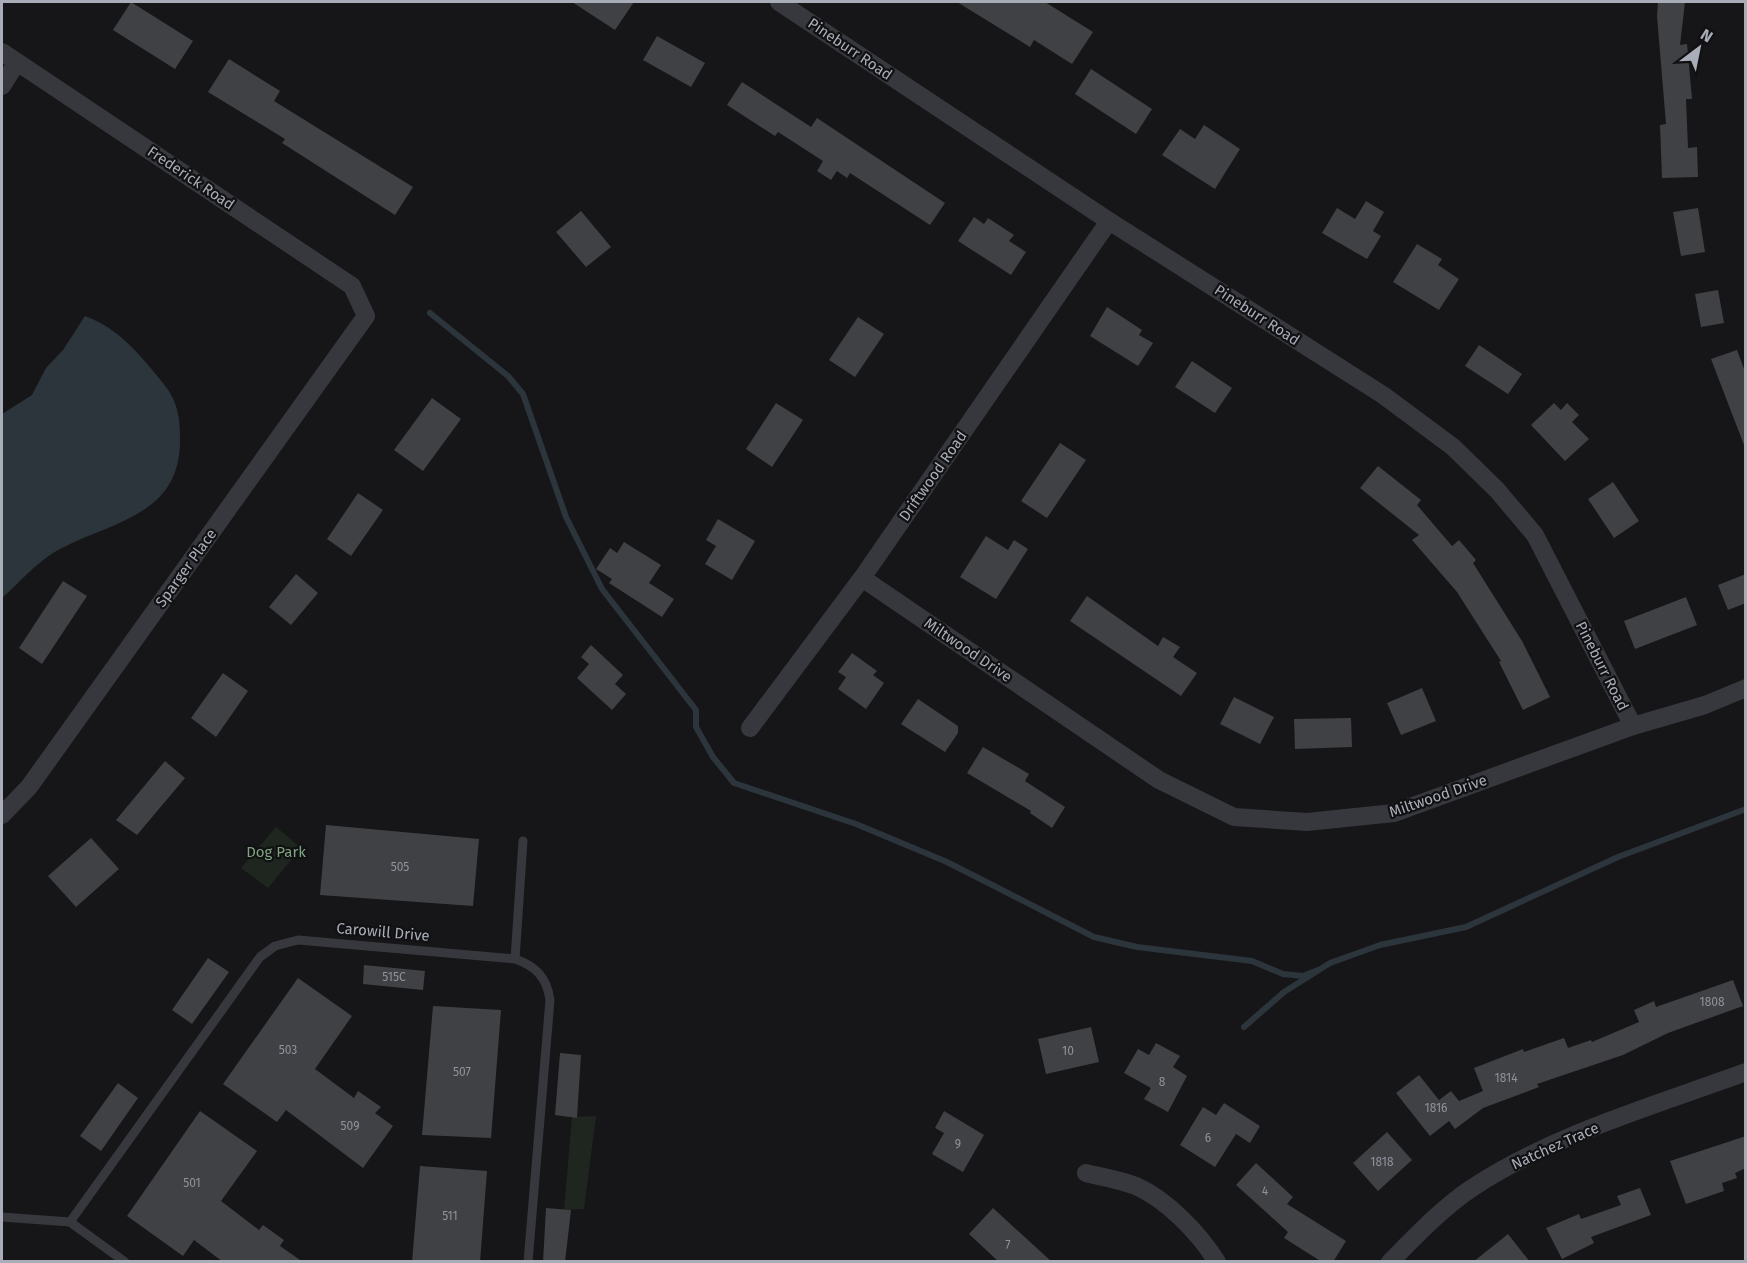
<svg xmlns="http://www.w3.org/2000/svg" width="1747" height="1263" font-family="'Fira Sans',sans-serif">
  <style>
    .green { fill: #1e261f }
    .water { fill: #2c353c }
    .lines { fill: none; stroke-linecap: round; stroke-linejoin: round }
    .stream { stroke: #2c353c; stroke-width: 6 }
    .building { fill: #404145 }
    .service { stroke: #37383d; stroke-width: 9 }
    .minor { stroke: #37383d; stroke-width: 18 }
    .labels { text-anchor: middle; dominant-baseline: central; stroke-width: 4.5; stroke-linejoin: round; paint-order: stroke }
    .number-label { font-size: 12px; fill: #8e929b }
    .street-label { font-size: 15px; fill: #a8adb8; stroke: #111113 }
    .park-label { font-size: 15px; fill: #7fa381; stroke: #111113 }
  </style>
  <rect width="100%" height="100%" fill="#161618"/>
  <path class="green" d="M276,827L301,848L268,888L241,868Z
    M596,1116L584,1209L564,1210L572,1117Z"/>
  <path class="water" d="M85,316C120,329 140,355 163,383C177,400 180,416 180,437C182,519 107,521 53,553C34,565 18,584 2,598V414L32,395L46,368L63,350Z"/>
  <g class="lines">
    <path class="stream" d="M430,313L508,376L523,394L566,517L602,589L696,710V727L713,757L734,783L856,824L947,862L1094,937L1137,947L1252,961L1283,974L1303,976L1318,970
      M1244,1027L1284,992L1330,963L1380,945L1466,927L1618,857L1746,809"/>
  </g>
  <path class="building" d="M131,2L193,41L175,69L113,30Z
    M572,2H634L615,30Z
    M957,2H1045L1093,32L1072,64L1034,40L1030,47Z
    M1658,2H1685L1680,45L1687,44L1692,99H1686L1688,148L1697,147L1698,177L1662,178L1660,125L1666,124L1657,16Z
    M657,36L705,63L691,87L643,60Z
    M229,59L280,91L274,101L413,187L395,215L282,143L285,139L208,92Z
    M1091,69L1152,109L1136,134L1075,94Z
    M742,82L811,127L817,118L945,203L930,225L850,173L847,178L837,171L831,180L817,171L823,161L778,132L775,136L727,105Z
    M1204,125L1240,149L1215,189L1162,155L1180,129L1195,139Z
    M1366,201L1384,212L1373,231L1381,236L1367,259L1322,233L1337,208L1355,219Z
    M1698,208L1705,252L1681,256L1673,212Z
    M581,211L611,247L586,267L556,232Z
    M974,217L984,224L988,218L1014,235L1009,241L1026,252L1011,275L958,241Z
    M1417,244L1442,259L1438,265L1459,279L1439,310L1393,282Z
    M1718,290L1724,323L1701,327L1695,294Z
    M1107,307L1142,330L1139,335L1153,343L1138,366L1090,336Z
    M858,317L884,334L855,377L829,360Z
    M1479,345L1522,374L1508,394L1465,366Z
    M1737,350L1746,374L1744,445L1711,359Z
    M1192,361L1232,388L1215,413L1175,387Z
    M432,398L461,419L423,471L394,450Z
    M776,403L803,420L772,467L746,449Z
    M1554,403L1561,410L1567,403L1579,415L1572,422L1589,439L1565,461L1531,425Z
    M1060,443L1086,460L1047,518L1021,501Z
    M1378,466L1421,500L1417,505L1452,546L1459,540L1476,560L1473,563L1522,641L1550,697L1523,710L1499,662L1501,661L1457,592L1412,540L1419,535L1360,488Z
    M1613,482L1639,521L1614,538L1588,499Z
    M358,493L383,510L351,556L327,539Z
    M718,519L755,541L732,580L705,564L716,546L706,540Z
    M986,536L1008,550L1014,540L1028,549L996,599L960,577Z
    M624,542L661,565L649,583L674,599L662,617L609,583L612,579L596,569L610,548L617,553Z
    M296,574L318,593L291,625L269,607Z
    M1746,574V603L1728,610L1718,585Z
    M63,581L87,596L42,664L19,648Z
    M1087,596L1158,646L1163,637L1180,647L1173,657L1197,673L1181,696L1070,621Z
    M1686,597L1697,625L1635,649L1624,621Z
    M591,645L623,675L615,684L626,694L612,710L577,678L589,664L581,657Z
    M852,653L877,671L873,675L884,683L866,709L838,689L846,677L838,672Z
    M223,673L248,691L216,737L191,718Z
    M1422,688L1436,721L1401,735L1387,703Z
    M1234,697L1274,717L1260,744L1220,724Z
    M918,699L958,726V733L945,752L901,724Z
    M1351,718L1352,747L1295,749L1294,719Z
    M983,747L1029,774L1025,781L1065,807L1052,828L1030,813L1031,811L967,773Z
    M165,761L185,778L137,835L116,820Z
    M326,825L479,839L473,906L320,895Z
    M91,838L119,869L76,907L48,876Z
    M208,958L229,972L192,1024L172,1010Z
    M364,965L425,971L423,990L363,984Z
    M298,978L352,1016L315,1069L354,1098L358,1091L381,1107L375,1113L393,1126L363,1168L286,1110L277,1122L223,1084Z
    M1733,980L1743,1006L1668,1033L1623,1055L1537,1084L1539,1087L1483,1108L1455,1129L1449,1121L1430,1136L1396,1093L1419,1075L1439,1100L1451,1091L1459,1101L1483,1091L1474,1068L1523,1049L1524,1052L1564,1038L1568,1048L1591,1040L1592,1042L1639,1022L1634,1010L1654,1001L1656,1007Z
    M433,1006L501,1010L491,1138L422,1135Z
    M1091,1027L1099,1062L1046,1074L1038,1039Z
    M1156,1043L1180,1056L1173,1067L1187,1076L1168,1112L1144,1099L1151,1088L1124,1073L1138,1049L1149,1055Z
    M560,1053L581,1055L577,1118L555,1115Z
    M118,1083L138,1098L101,1151L80,1136Z
    M1224,1103L1260,1126L1250,1143L1236,1134L1215,1167L1180,1145L1203,1107L1216,1115Z
    M200,1111L257,1151L221,1201L259,1230L263,1225L284,1240L280,1246L303,1262H223L194,1240L183,1256L127,1216Z
    M944,1111L984,1135L963,1172L932,1154L944,1133L935,1128Z
    M1387,1132L1412,1160L1378,1191L1353,1163Z
    M1746,1136V1168L1735,1173L1737,1178L1722,1183L1724,1191L1686,1204L1670,1161Z
    M1256,1163L1293,1197L1287,1204L1346,1241L1333,1262H1322L1284,1238L1288,1232L1236,1185Z
    M420,1166L487,1171L480,1262H412Z
    M1640,1188L1651,1215L1591,1237L1594,1243L1562,1259L1546,1228L1579,1214L1581,1219L1621,1205L1617,1196Z
    M546,1208L571,1210L565,1262H543Z
    M993,1208L1052,1262H999L969,1234Z
    M1508,1234L1530,1262H1473Z"/>
  <g class="lines">
    <path class="service" d="M515,959L523,841
      M2,1217L70,1222L260,957L275,946L298,940L515,959C536,966 547,978 550,1000L528,1262
      M70,1222L125,1262"/>
    <path class="minor" d="M779,2L1109,221L1383,395L1453,447L1497,490L1535,535L1633,726
      M2,52L352,286L366,316L29,787L2,815
      M2,86L17,62
      M862,578L1159,780L1234,817L1307,822L1394,813L1633,726L1705,705L1746,688
      M750,728L862,578L1109,221
      M1086,1173C1102,1177 1120,1180 1136,1186C1166,1199 1200,1234 1217,1262
      M1390,1262C1415,1237 1442,1208 1472,1188C1554,1134 1653,1106 1746,1072"/>
  </g>
  <g class="labels">
    <g class="number-label">
      <text x="400" y="867">505</text>
      <text x="394" y="977">515C</text>
      <text x="1712" y="1002">1808</text>
      <text x="288" y="1050">503</text>
      <text x="1068" y="1051">10</text>
      <text x="462" y="1072">507</text>
      <text x="1506" y="1078">1814</text>
      <text x="1162" y="1082">8</text>
      <text x="1436" y="1108">1816</text>
      <text x="350" y="1126">509</text>
      <text x="1208" y="1138">6</text>
      <text x="958" y="1144">9</text>
      <text x="1382" y="1162">1818</text>
      <text x="192" y="1183">501</text>
      <text x="1265" y="1191">4</text>
      <text x="450" y="1216">511</text>
      <text x="1008" y="1245">7</text>
    </g>
    <g class="street-label">
      <text transform="translate(850 49) rotate(34)">Pineburr Road</text>
      <text transform="translate(191 178) rotate(34)">Frederick Road</text>
      <text transform="translate(1257 315) rotate(33)">Pineburr Road</text>
      <text transform="translate(933 476) rotate(-55)">Driftwood Road</text>
      <text transform="translate(186 568) rotate(-54)">Sparger Place</text>
      <text transform="translate(968 650) rotate(34)">Miltwood Drive</text>
      <text transform="translate(1602 666) rotate(63)">Pineburr Road</text>
      <text transform="translate(1438 796) rotate(-19)">Miltwood Drive</text>
      <text transform="translate(383 932) rotate(5)">Carowill Drive</text>
      <text transform="translate(1555 1146) rotate(-24)">Natchez Trace</text>
    </g>
    <g class="park-label">
      <text x="276" y="852">Dog Park</text>
    </g>
  </g>
  <rect width="1747" height="1263" fill="none" stroke="#a8adb8" stroke-width="6"/>
  <g transform="translate(1699 48) rotate(32)" stroke="#111113" stroke-width="4.5" paint-order="stroke">
  <path d="M0-4.5L10 22L0 15L-10 22Z" fill="#a8adb8"/>
  <text y="-9" font-size="16" font-weight="bold" text-anchor="middle" fill="#a8adb8">N</text>
  </g>
</svg>
